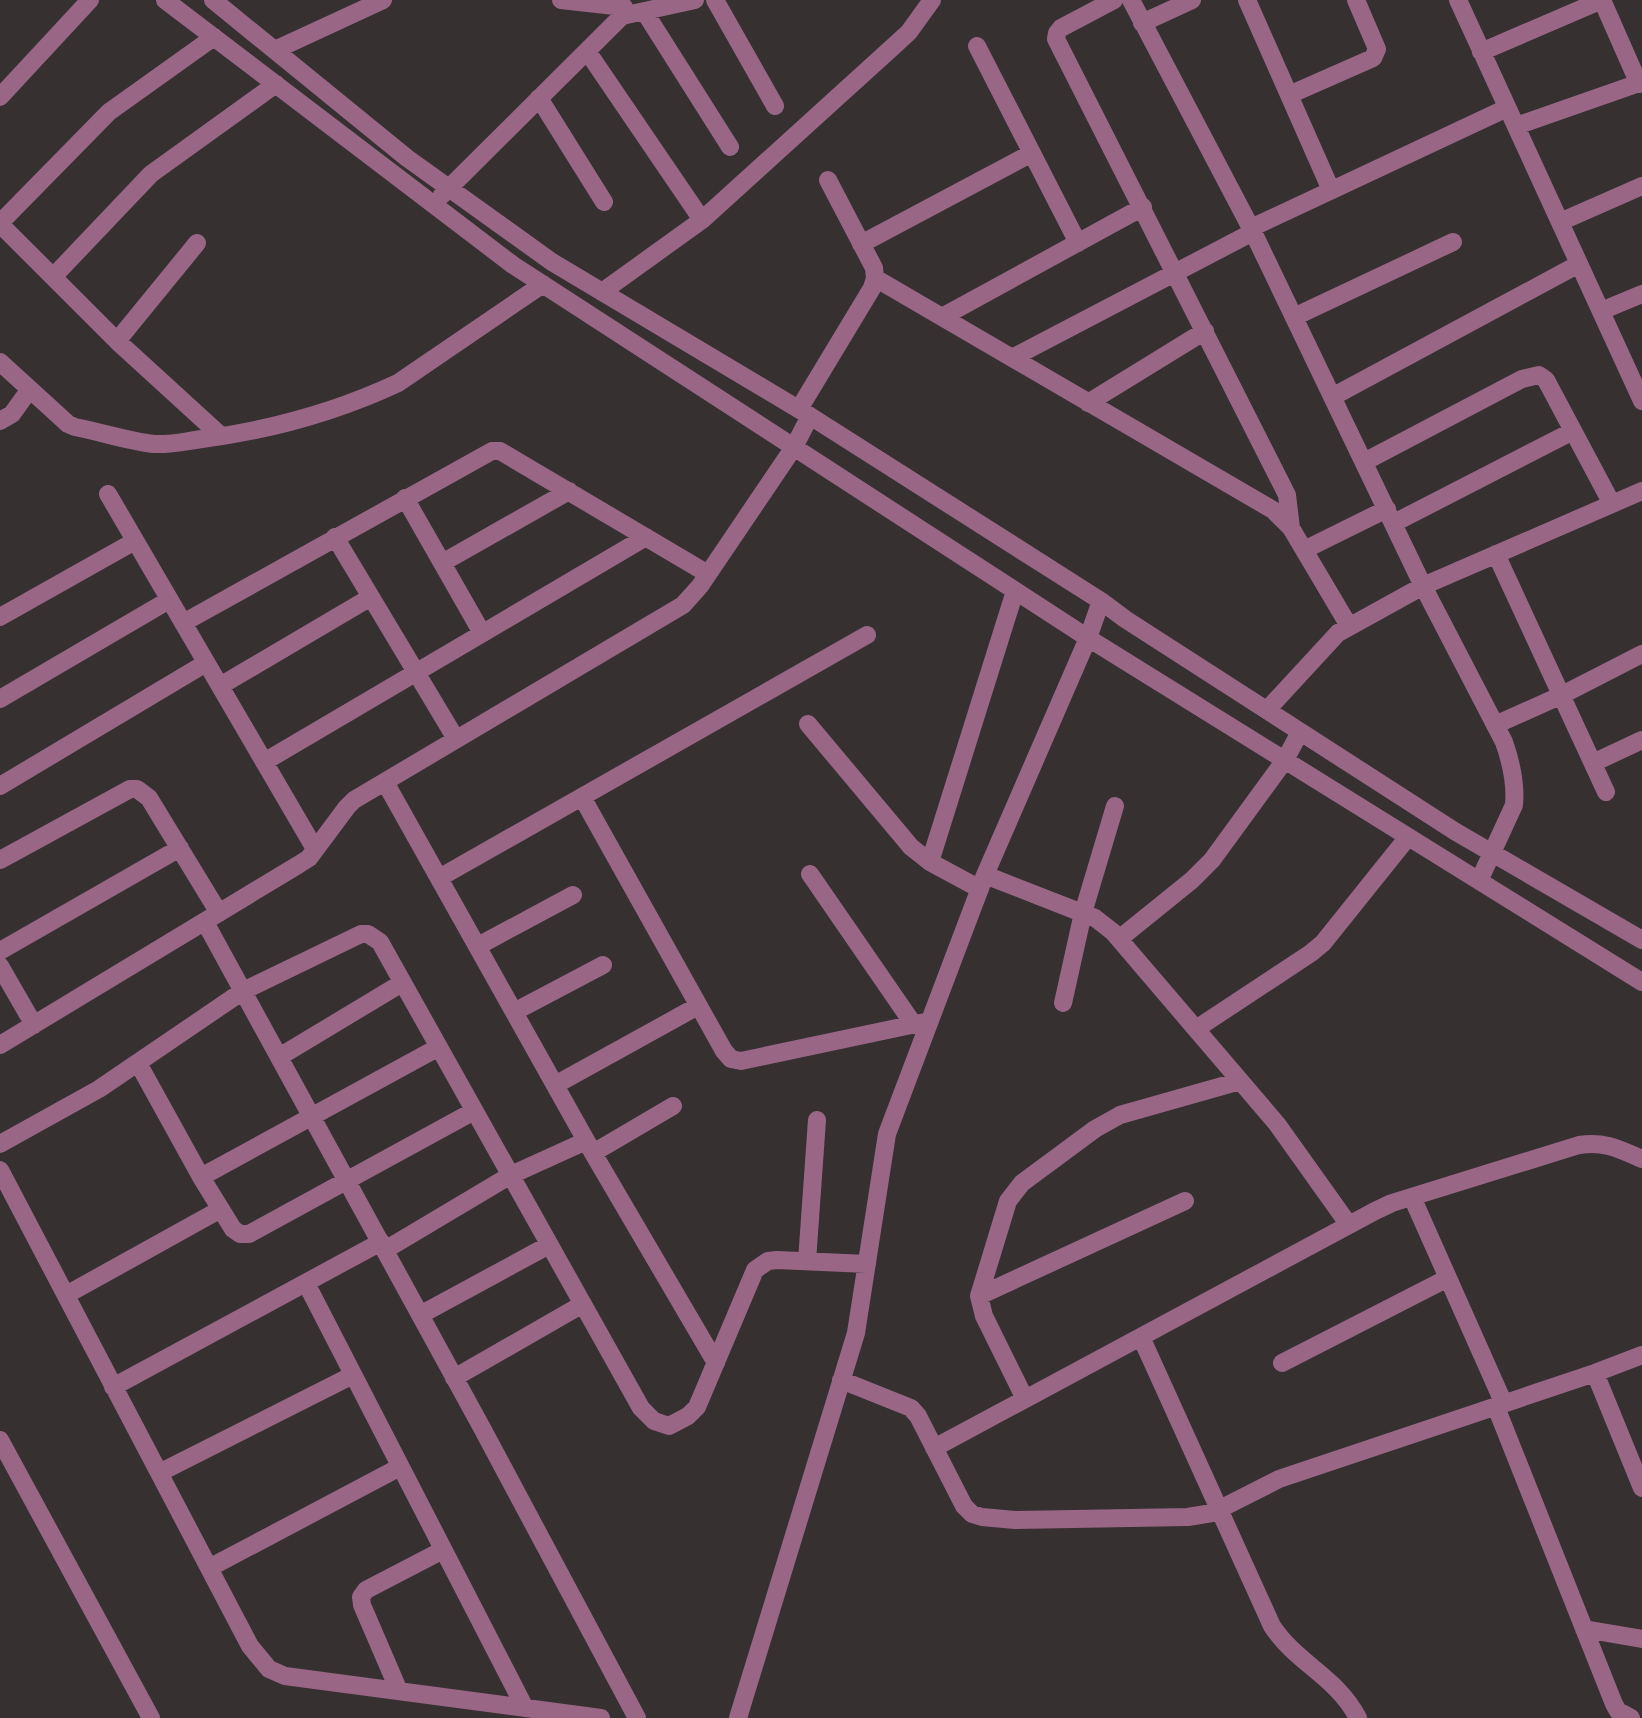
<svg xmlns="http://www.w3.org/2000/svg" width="1642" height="1718" font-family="Literata,serif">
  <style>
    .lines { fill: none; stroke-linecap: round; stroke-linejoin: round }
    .minor { stroke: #9a6686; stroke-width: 18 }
  </style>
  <rect width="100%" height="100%" fill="#363031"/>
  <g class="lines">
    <path class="minor" d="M165,0L513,265L1088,638L1642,982
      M213,0L407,158L552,262L810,416L1101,601L1125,619L1456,832L1642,940
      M561,0L624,7
      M715,0L775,106
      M1114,0L1061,28L1057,33L1056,39L1287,495L1291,528
      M1131,0L1253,232L1423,586L1642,491
      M1247,0L1331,190
      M1458,0L1642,401
      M1602,0L1639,84
      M644,11L730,147
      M1142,23L1192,0
      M977,46L1078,243
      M275,50L383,0
      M587,51L702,220
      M1481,52L1602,0
      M1289,95L1373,58L1377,49L1356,0
      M0,97L90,0
      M539,98L604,202
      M1516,126L1642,82
      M442,195L622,16L695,0
      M1560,222L1642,186
      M0,223L109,112L214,37
      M0,224L117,341L221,436
      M1251,228L1507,108
      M861,244L1032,153
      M53,277L151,174L276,84
      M875,278L1273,510L1291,528L1349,626
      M602,292L702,220L896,44L909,32L932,0
      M1601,311L1642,294
      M942,317L1143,207
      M1294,317L1453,242
      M117,341L197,243
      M1012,358L1253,232
      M0,362L68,424L75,427C101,432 128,441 154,444C170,445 187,441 202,439C270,430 336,412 398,383L543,284
      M1332,397L1579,264
      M1088,403L1205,331
      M799,409L872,288L875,278L874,268L828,180
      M0,421L12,414L30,389
      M1364,462L1522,379L1539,375L1546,380L1612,504
      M108,494L315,849
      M405,498L482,633
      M1394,523L1573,431
      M335,537L456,739
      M1304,550L1387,509
      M1496,554L1606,792
      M442,563L569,491
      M0,617L135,541
      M183,623L492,451H500L708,574
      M220,686L371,597
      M0,699L169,600
      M1267,710L1338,633L1423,586L1504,742C1511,762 1516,784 1514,805L1479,881
      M808,724L911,847L930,862L980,889
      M1495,725L1562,695L1642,654
      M264,762L646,537
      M1593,763L1642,740
      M385,782L593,1153L716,1363
      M0,786L206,663
      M582,797L724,1051L731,1059L741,1061L930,1021
      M0,860L130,789H137L149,798L219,913
      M930,862L1015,591
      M810,874L914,1025
      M985,875L1095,918L1113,932L1277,1124L1349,1225
      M439,878L867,635
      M205,922L482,1428L637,1718
      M1119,939L1192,880L1212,860L1285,760L1300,732
      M478,946L573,895
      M0,951L180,848
      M0,966L34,1025
      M1063,1003L1083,913L1115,806
      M514,1012L603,965
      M1196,1029L1311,953L1323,943L1408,837
      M0,1045L298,865L309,858L347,807L354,800L683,605L700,586L794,447L810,416
      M279,1057L402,983
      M138,1063L201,1177L233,1229L240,1234H249L474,1111
      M555,1085L698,1006
      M0,1144L99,1089L243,991L361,934H368L380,942L641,1408L654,1421L669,1426L688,1416L697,1407L755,1270L768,1261L777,1260L867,1264
      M593,1153L673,1106
      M0,1170L250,1646L269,1669L285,1676L601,1718
      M201,1177L439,1047
      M1412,1197L1504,1404
      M385,1250L511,1175L586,1141
      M807,1261L817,1120
      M306,1283L525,1708
      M66,1295L221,1209
      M979,1296L1185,1201
      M420,1315L549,1245
      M1141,1337L1272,1626C1297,1664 1336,1676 1358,1718
      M1282,1363L1448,1278
      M1595,1373L1642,1488
      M454,1378L583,1304
      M841,1380L911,1408L918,1416L964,1506L972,1514L982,1517L1015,1520L1188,1517L1212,1513L1279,1479L1595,1373L1642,1355
      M113,1387L381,1242
      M1025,1399L984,1316L979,1296L1008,1201L1022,1183L1095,1129L1120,1115L1240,1081
      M1496,1407L1614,1704L1618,1711L1631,1718
      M0,1440L151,1718
      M934,1448L1375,1211L1392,1203L1579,1145C1605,1141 1619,1149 1642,1159
      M159,1473L353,1375
      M209,1568L400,1467
      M1584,1629L1642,1639
      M399,1691L362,1605L361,1597L366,1590L443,1550
      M738,1718L856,1333L887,1134L985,875L1088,638L1101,601"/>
  </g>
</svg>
